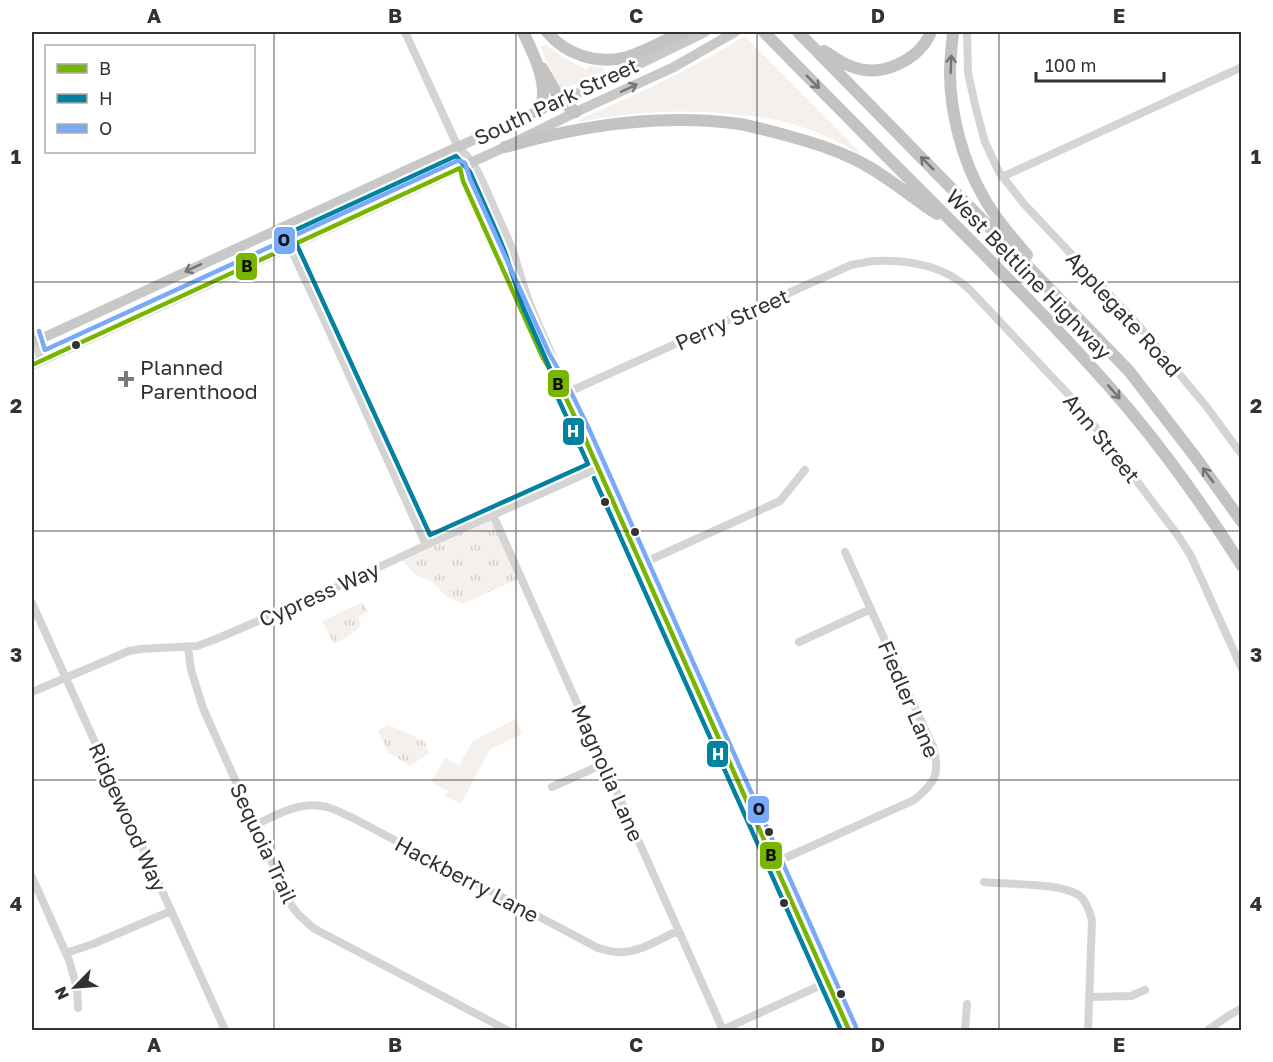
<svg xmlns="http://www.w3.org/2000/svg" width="1273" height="1062" font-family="'Golos Text',sans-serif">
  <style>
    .green { fill: #f5f0ec }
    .park { fill: url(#park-tufts) }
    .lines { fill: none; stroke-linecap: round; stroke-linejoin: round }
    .minor { stroke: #d4d4d4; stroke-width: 8 }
    .major { stroke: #c8c8c8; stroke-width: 10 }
    .highway { stroke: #c3c3c3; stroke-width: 12 }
    .bus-1-casing { stroke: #fff; stroke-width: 9 }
    .bus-2-casing { stroke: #fff; stroke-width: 9 }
    .bus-3-casing { stroke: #fff; stroke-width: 9 }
    .bus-1 { stroke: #78b500; stroke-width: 4.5 }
    .bus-2 { stroke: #0381a1; stroke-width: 4.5 }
    .bus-3 { stroke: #79aaf7; stroke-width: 4.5 }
    .oneway { stroke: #737373 }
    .oneway2 { stroke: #767676 }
    .grid { fill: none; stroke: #323232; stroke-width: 1.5; stroke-opacity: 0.55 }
    .bus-dot { fill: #323232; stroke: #fff; stroke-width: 2 }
    .poi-dot { fill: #7a7a7a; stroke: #fff; stroke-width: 2 }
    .labels { text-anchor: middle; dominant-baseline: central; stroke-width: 6; stroke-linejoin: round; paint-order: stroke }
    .street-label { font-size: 21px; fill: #323232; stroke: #fff }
    .poi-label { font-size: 21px; fill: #323232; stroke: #fff; text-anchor: start }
    .line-badge { stroke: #fff; stroke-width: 2 }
    .badge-label { font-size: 16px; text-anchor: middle; font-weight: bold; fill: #fff }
    .pale-badge-label { font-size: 16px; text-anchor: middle; font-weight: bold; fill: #111 }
    .neatline { fill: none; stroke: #323232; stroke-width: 2 }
    .grid-label { font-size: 20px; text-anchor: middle; font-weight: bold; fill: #323232 }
  </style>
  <defs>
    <pattern id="park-tufts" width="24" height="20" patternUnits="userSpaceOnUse" patternTransform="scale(1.5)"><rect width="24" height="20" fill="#f5f0ec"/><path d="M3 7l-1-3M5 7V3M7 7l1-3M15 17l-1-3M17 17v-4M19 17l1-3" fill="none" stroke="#d2cecb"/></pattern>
  </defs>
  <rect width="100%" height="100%" fill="#fff"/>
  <path class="green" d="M745,36L860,152V154C854,152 847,147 840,143C827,136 813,130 798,126C776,118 753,116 730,114C676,109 633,112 579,122L578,120C636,95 692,69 745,36Z
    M545,44L564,58L587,70L588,66L603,67L604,71L562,90L557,83L542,51L541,47Z
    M516,719L522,734L490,749L461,804L445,796L448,791L431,782L445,758L459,765L473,741Z"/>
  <path class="park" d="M493,515L521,578L462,604L445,595L430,580L416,575L400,558Z
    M363,602L368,612L358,617L361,624C354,635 345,638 334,644L322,621Z
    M389,725L424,741L429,753L410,766L388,752L378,730Z"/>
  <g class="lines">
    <path class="minor" d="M405,32L458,147L460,168L466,188L542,356L564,394L582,432L849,1030
      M967,32L968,73L976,109L985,142L999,172L1024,204L1140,327L1206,406L1242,455
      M458,147C474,160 481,178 489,196C497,215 506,233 513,251C519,269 523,286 530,304C540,331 555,356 562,385
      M1002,177L1242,67
      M281,228L327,326L426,545
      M32,333L41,360
      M564,394L851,265C858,264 866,262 874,261C907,259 946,266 970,290L1068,394L1106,440L1179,537L1191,556L1242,669
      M493,515L723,1030
      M641,564L780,501L805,470
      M32,603L225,1030
      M799,642L871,609
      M188,647L191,670L203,708L291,905L298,914L313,928L507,1030
      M32,692L129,651L140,649L197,646L216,639L328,591L426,545L598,468
      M552,787L603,764
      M255,825C276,815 298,802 322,806C332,807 343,814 353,818L598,948C603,949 610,952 616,952C638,954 659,939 678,931
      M774,863L914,800C935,783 941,774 933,747L845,552
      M32,877L69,960L77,988L78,1008
      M984,882C1007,885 1067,882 1082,898C1087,904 1090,913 1092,920L1088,1030
      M66,953L93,944L171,911
      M1090,997L1131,996L1145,990
      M722,1030L828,982
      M965,1030L967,1004
      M1208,1030L1228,1016L1242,1008"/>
    <path class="major" d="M32,343L409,169L602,82L705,32
      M32,365L505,147L576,112L674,67L735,32"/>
    <path class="highway" d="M523,32C532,51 544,74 543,96C542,101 541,106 540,110
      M547,32C566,55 598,65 627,57C647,51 665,40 683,32
      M764,32C833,103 904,174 975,245C1027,298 1079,351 1127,407C1169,457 1207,511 1242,566
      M798,32L1015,253L1129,371L1196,458L1242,522
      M953,32C952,45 950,59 950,73C950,113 963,162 983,196C995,218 1011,236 1027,255
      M824,51C833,56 842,64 853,67C882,78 919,60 931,32
      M542,68L561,101L576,112
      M505,147C581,125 661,113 740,124C755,127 770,131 785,135C808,141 831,148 854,159C884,173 909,196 937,214"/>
    <defs>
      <path id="bus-1" d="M32,365L460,168L463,181L542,356L564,394L582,432L849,1030"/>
      <path id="bus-2" d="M456,156L470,172L497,233L505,252L523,307L551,371L557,396L588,464L430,535L291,232Z
        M594,478L841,1030"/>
      <path id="bus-3" d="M39,331L45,350L457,161H461L465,163L470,179L549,353L570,390L589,429L856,1027"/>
    </defs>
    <use href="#bus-1" class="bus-1-casing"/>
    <use href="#bus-2" class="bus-2-casing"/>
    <use href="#bus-3" class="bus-3-casing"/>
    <use href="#bus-1" class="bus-1"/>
    <use href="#bus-2" class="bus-2"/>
    <use href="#bus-3" class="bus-3"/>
  </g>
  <defs><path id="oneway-shaft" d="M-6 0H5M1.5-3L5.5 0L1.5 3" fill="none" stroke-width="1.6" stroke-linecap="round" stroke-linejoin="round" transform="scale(1.5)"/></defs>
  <g class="oneway">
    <use href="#oneway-shaft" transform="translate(951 64) rotate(-88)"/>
    <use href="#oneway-shaft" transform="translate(813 82) rotate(45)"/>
    <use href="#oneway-shaft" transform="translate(927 163) rotate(-135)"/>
    <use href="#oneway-shaft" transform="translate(1114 392) rotate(49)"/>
    <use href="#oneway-shaft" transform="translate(1208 475) rotate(-126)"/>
  </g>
  <g class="oneway2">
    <use href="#oneway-shaft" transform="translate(629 88) rotate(-25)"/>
    <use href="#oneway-shaft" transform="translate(193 268) rotate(155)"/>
  </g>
  <path class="grid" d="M274,32V1030M516,32V1030M757,32V1030M999,32V1030M32,282H1242M32,531H1242M32,780H1242"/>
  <g class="bus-dot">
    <circle cx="76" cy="345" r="5"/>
    <circle cx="605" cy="502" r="5"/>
    <circle cx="635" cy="532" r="5"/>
    <circle cx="769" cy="832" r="5"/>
    <circle cx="784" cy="903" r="5"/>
    <circle cx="841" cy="994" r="5"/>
  </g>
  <path class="poi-dot" d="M123 370h6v6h6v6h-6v6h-6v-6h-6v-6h6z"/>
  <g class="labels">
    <g class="street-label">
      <text transform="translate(556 101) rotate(-25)">South Park Street</text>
      <text transform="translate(1029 274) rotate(46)">West Beltline Highway</text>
      <text transform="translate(1124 314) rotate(48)">Applegate Road</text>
      <text transform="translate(732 319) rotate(-24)">Perry Street</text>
      <text transform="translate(1102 438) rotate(51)">Ann Street</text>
      <text transform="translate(319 594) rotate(-24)">Cypress Way</text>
      <text transform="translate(909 699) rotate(67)">Fiedler Lane</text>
      <text transform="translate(608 773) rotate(66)">Magnolia Lane</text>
      <text transform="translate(128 817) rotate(66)">Ridgewood Way</text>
      <text transform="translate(264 843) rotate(65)">Sequoia Trail</text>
      <text transform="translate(467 879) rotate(28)">Hackberry Lane</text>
    </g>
    <g class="poi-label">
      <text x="140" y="367">Planned<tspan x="140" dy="24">Parenthood</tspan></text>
    </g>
  </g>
  <g class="line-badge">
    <rect x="273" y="226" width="23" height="29" rx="6" fill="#79aaf7"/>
    <rect x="235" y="252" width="23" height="29" rx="6" fill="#78b500"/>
    <rect x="547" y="369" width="23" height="29" rx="6" fill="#78b500"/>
    <rect x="562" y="417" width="23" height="29" rx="6" fill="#0381a1"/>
    <rect x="706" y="740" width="23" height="28" rx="6" fill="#0381a1"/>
    <rect x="747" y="795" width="23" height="29" rx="6" fill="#79aaf7"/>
    <rect x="759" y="841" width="24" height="29" rx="6" fill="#78b500"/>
  </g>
  <g class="badge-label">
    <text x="573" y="437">H</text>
    <text x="718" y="760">H</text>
  </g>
  <g class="pale-badge-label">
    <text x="284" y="246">O</text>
    <text x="247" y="272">B</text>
    <text x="558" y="390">B</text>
    <text x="759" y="815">O</text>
    <text x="771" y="861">B</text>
  </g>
  <rect width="1273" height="1062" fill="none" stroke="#ffffff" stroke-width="66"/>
  <rect x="45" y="45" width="210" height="108" fill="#ffffff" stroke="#adadad" stroke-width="1.5"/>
  <rect x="57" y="64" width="30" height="9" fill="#78b500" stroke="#adadad" stroke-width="1.5"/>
  <text x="99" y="75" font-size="18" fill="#323232">B</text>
  <rect x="57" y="94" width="30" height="9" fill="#0381a1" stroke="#adadad" stroke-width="1.5"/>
  <text x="99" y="105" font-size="18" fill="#323232">H</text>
  <rect x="57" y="124" width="30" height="9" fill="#79aaf7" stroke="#adadad" stroke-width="1.5"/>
  <text x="99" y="135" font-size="18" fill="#323232">O</text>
  <g transform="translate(75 987) rotate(245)" stroke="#ffffff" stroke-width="4.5" paint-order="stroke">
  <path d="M0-4.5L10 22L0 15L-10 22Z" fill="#323232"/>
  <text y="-9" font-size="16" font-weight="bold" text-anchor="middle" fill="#323232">N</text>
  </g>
  <path d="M1036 72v9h128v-9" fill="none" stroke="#323232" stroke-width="3"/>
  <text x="1045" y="72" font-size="18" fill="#323232" stroke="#ffffff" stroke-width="4.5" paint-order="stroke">100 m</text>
  <rect x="33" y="33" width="1207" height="996" class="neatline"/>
  <g class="grid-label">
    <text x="154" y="23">A</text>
    <text x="395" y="23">B</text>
    <text x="636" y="23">C</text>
    <text x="878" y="23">D</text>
    <text x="1119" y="23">E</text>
    <text x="16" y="164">1</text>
    <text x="1256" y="164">1</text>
    <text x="16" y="413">2</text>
    <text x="1256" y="413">2</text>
    <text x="16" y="662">3</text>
    <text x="1256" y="662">3</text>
    <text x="16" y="911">4</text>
    <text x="1256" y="911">4</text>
    <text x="154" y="1052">A</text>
    <text x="395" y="1052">B</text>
    <text x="636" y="1052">C</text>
    <text x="878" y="1052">D</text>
    <text x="1119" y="1052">E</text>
  </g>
</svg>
